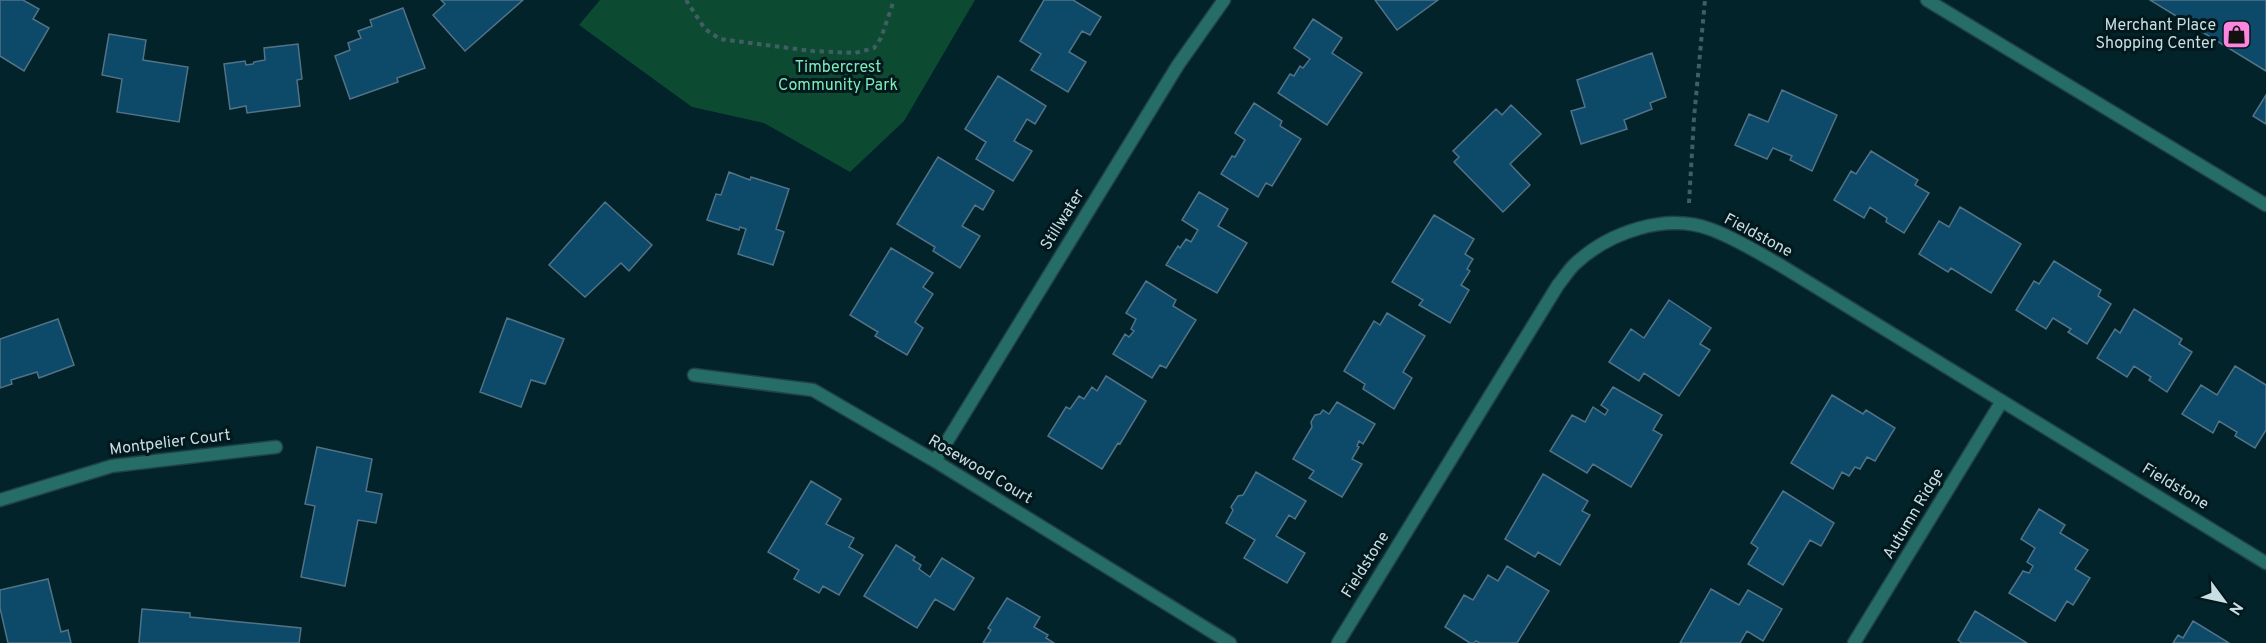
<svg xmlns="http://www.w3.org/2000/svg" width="2266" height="643" font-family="Overpass,sans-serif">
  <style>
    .green { fill: #0c4b32 }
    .building { fill: #0d4968; stroke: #527287; stroke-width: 1.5 }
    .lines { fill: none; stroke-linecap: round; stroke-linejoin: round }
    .lane-casing { stroke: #214147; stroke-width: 15 }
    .street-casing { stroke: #214147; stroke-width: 15 }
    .path { stroke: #405e64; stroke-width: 4; stroke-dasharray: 4.5 4.5; stroke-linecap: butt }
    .lane { stroke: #266d67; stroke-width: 12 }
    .street { stroke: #266d67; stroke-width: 12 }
    .labels { text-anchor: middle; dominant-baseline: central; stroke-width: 6; stroke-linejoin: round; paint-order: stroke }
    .poi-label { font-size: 16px; fill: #c8dee3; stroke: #03181c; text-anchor: end }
    .park-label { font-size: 16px; fill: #7cebb7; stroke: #03181c }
    .street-label { font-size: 16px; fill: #c8dee3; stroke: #03181c }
  </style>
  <rect width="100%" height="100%" fill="#012329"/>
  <path class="green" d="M600,0H975L904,121L850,172L764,123L692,107L579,25Z"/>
  <path class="building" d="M0,0H23L39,9L33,19L49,28L24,71L0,56Z
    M441,0H523L465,51L433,15L445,4Z
    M1044,0H1073L1101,17L1090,35L1082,31L1069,52L1086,62L1068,92L1031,70L1041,54L1020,41Z
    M1375,0H1438L1397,30Z
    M2150,0H2266V71Z
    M403,8L425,68L397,78L398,82L350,99L335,56L350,50L348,43L361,38L358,31L372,26L370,20Z
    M1313,19L1342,38L1332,53L1362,73L1327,125L1278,93L1290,74L1294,76L1300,66L1303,68L1310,59L1294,48Z
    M109,34L146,40L143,60L188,67L179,122L117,112L122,79L102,75Z
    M298,44L302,79L297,80L300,106L247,113L246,106L230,109L224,64L245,61L246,65L253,64L254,62L265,60L264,48Z
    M1652,53L1666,97L1650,103L1652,109L1624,120L1627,129L1581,144L1571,111L1585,107L1577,80Z
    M998,76L1046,106L1035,124L1027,119L1014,141L1032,151L1013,181L976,159L986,142L965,129Z
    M1782,90L1837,115L1812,171L1790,160L1792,156L1773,148L1767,159L1735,145L1749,114L1768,122Z
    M2266,95V124L2253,116Z
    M1254,103L1282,121L1280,126L1301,139L1272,186L1266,183L1258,197L1221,174L1232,156L1235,157L1245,140L1235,133Z
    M1511,105L1541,134L1510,164L1530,185L1503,212L1454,162L1459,157L1453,151L1496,109L1502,115Z
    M1871,151L1918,180L1915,185L1929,193L1904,233L1886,222L1887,218L1870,207L1864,218L1834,200L1851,171L1856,174Z
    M938,157L994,191L983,210L975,205L962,226L980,236L960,268L933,251L935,247L897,224Z
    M729,172L750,180L751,177L789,189L776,229L784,232L773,265L738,254L746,229L740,227L739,230L707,220L716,194L721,195Z
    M1199,192L1228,209L1218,226L1247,243L1217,293L1166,265L1178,246L1180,248L1186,239L1191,242L1198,230L1182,220Z
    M605,202L652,245L629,271L621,263L585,297L549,265Z
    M1960,207L2021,244L1991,293L1951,268L1948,272L1919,254L1939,221L1949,227Z
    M1434,215L1474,239L1465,254L1473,259L1467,269L1470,271L1461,285L1469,290L1450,323L1419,305L1423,300L1392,282Z
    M891,248L933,273L923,287L933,294L915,322L923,328L907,355L875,336L878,332L850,315Z
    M2054,261L2101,290L2098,296L2111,304L2087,344L2068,332L2071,329L2053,318L2046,329L2016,310L2034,281L2039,284Z
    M1146,281L1176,300L1173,306L1196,320L1166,368L1160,365L1152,378L1113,354L1125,334L1129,337L1134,331L1131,329L1136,319L1126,313Z
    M1669,300L1711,328L1700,344L1710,350L1679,396L1644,373L1639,381L1609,362L1631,329L1644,338Z
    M2134,309L2182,339L2179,344L2192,352L2167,392L2149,380L2151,377L2134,366L2127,377L2097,358L2115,329L2120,333Z
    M1387,313L1425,336L1403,372L1412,378L1394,409L1363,389L1365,384L1344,371L1374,321L1380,325Z
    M507,318L564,339L545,384L531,380L521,407L480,392Z
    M58,319L74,365L39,378L37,372L11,380L12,384L0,388V339Z
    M2235,366L2266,385V430L2255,448L2235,436L2237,432L2219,421L2213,433L2182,414L2201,385L2217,395Z
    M1106,376L1146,401L1120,444L1118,443L1102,469L1048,436L1066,407L1070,409L1079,396L1084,399L1092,387L1097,391Z
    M1613,387L1662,415L1653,430L1662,435L1631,487L1593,464L1587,473L1550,451L1572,415L1585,422L1593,407L1605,415L1608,410L1601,405Z
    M1832,395L1863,414L1866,410L1895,428L1875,461L1867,457L1860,469L1855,467L1849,476L1842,472L1833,489L1791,463Z
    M1337,402L1375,424L1363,444L1359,441L1357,446L1359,447L1352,459L1362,464L1342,497L1309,478L1314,471L1293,459L1312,427L1311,422L1315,415L1320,414L1323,410L1329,414Z
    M317,447L372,459L366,491L382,494L376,523L358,520L345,586L301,577L315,506L305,504Z
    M1256,472L1306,501L1295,519L1289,515L1276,536L1305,553L1287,583L1244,558L1255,540L1226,523L1233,510L1231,507L1238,496L1243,495Z
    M1543,474L1588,501L1582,511L1590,515L1560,565L1538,552L1535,557L1505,539Z
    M811,481L841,499L826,524L854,538L849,547L863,555L839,595L823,586L819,593L794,579L799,570L768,552Z
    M1783,491L1834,523L1821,546L1810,540L1783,585L1748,564L1758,548L1751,543Z
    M2039,509L2065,525L2060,533L2088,550L2075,569L2090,578L2073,605L2067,601L2055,621L2009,593L2023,571L2029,573L2033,566L2027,562L2035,548L2021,539Z
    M896,545L915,557L913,560L921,565L919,569L930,577L942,558L974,578L954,610L935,599L917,628L864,596Z
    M1507,566L1549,591L1517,643H1480L1476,641L1474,643H1470L1445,627L1464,595L1473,600L1488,575L1498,581Z
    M48,579L61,632L68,630L71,643H8L0,608V590Z
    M1711,589L1739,605L1748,590L1782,609L1763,641L1747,631L1740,643H1680Z
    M1007,598L1040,617L1034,627L1048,635L1046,638L1054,643H983L991,630L988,628Z
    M142,609L190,613V617L301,628L299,643H139Z
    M1975,611L2027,643H1962L1958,640Z
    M2193,621L2229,643H2173L2178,635L2183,638Z"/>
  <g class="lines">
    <defs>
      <path id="lane" d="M1927,0L2266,205"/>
      <path id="street" d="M694,375L813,390L935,461L1230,643
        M935,461L1178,65L1224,0
        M0,500L112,466L276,447
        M1338,643L1558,285C1564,278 1569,269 1576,263C1610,232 1665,213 1710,229C1735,238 1757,252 1780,265L2266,563
        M1854,643L2002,401"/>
    </defs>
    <use href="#lane" class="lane-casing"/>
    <use href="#street" class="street-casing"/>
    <path class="path" d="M686,0L705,29L720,39L812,51L855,53L874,48L881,38L894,0
      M1689,203L1694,118L1705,0"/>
    <use href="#lane" class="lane"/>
    <use href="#street" class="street"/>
  </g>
  <defs>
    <symbol id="shop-square" viewBox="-11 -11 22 22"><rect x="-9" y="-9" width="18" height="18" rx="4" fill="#fe85df" stroke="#03181c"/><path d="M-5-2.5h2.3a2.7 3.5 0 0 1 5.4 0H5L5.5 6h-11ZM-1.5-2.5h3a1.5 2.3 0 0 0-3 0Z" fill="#111"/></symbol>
  </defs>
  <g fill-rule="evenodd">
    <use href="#shop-square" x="2220" y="18" width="33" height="33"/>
  </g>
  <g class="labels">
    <g class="poi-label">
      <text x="2216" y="26">Merchant Place<tspan x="2216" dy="18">Shopping Center</tspan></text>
    </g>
    <g class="park-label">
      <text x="838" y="68">Timbercrest<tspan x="838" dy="18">Community Park</tspan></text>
    </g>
    <g class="street-label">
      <text transform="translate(1063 220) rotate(-58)">Stillwater</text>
      <text transform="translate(1758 236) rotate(28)">Fieldstone</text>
      <text transform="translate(170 443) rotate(-7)">Montpelier Court</text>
      <text transform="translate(980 470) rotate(31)">Rosewood Court</text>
      <text transform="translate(2175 487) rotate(31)">Fieldstone</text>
      <text transform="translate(1914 514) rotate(-59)">Autumn Ridge</text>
      <text transform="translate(1366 565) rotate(-58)">Fieldstone</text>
    </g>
  </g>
  <g transform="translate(2224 601) rotate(123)" stroke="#03181c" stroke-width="4.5" paint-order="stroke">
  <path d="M0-4.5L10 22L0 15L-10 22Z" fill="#c8dee3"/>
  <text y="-9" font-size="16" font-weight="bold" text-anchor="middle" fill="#c8dee3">N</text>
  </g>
</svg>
